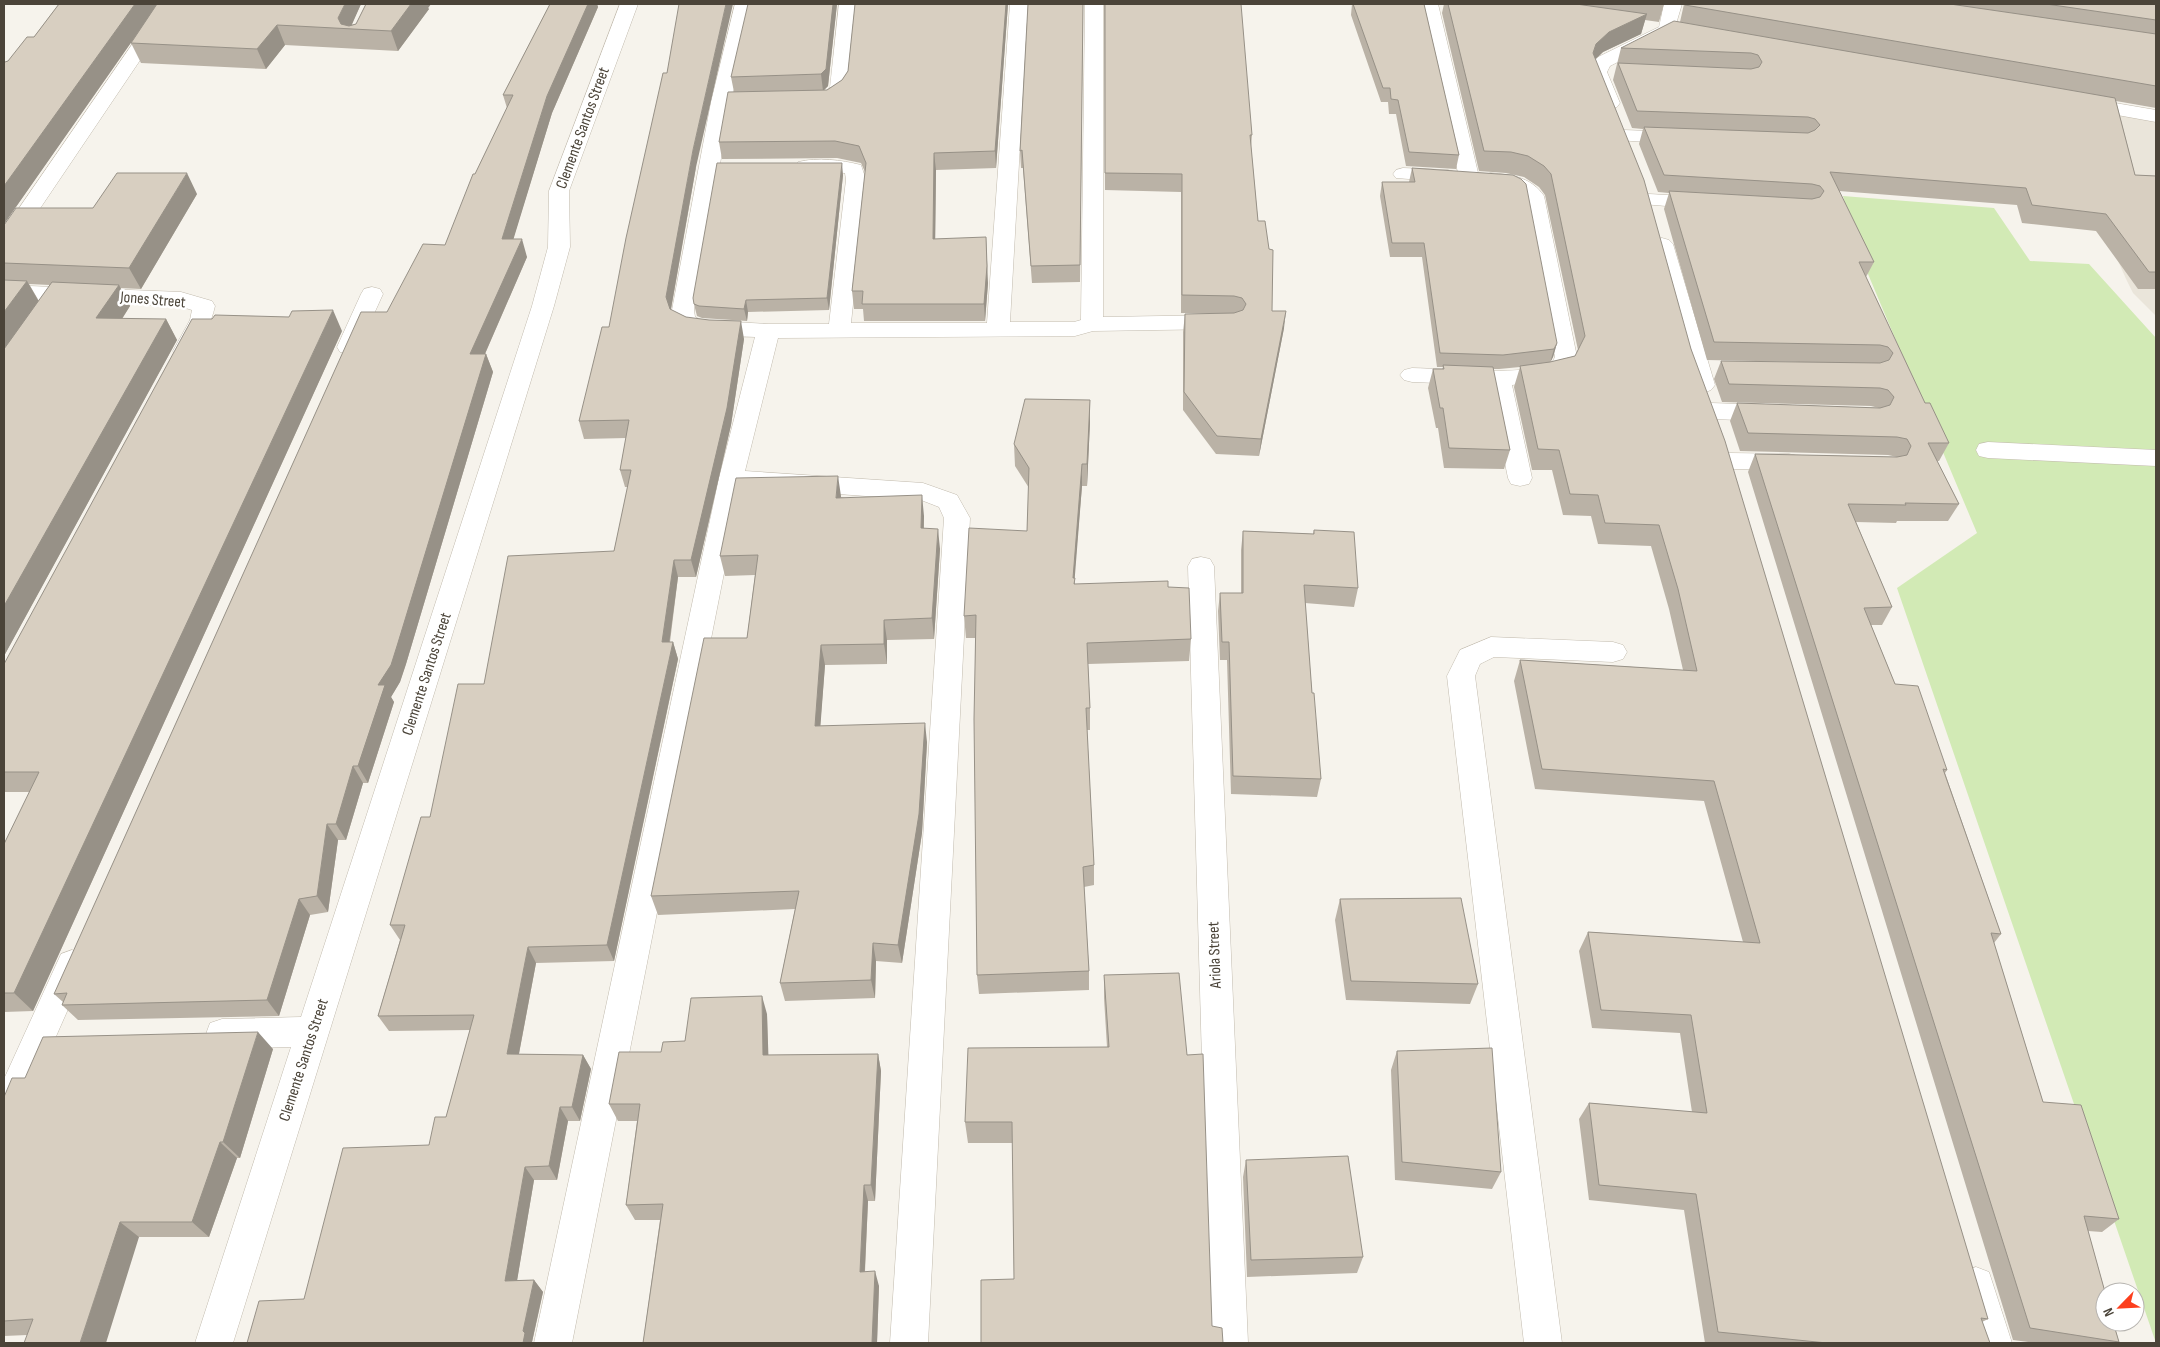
<svg xmlns="http://www.w3.org/2000/svg" width="2160" height="1347" font-family="'Sofia Sans Condensed',sans-serif">
  <style>
    .residential { fill: #eae5da }
    .green { fill: #d2eab5 }
    .lines { fill: none; stroke-linecap: round; stroke-linejoin: round }
    .minor-casing { stroke: #c2bbae; stroke-width: 1 }
    .minor { fill: #fff; fill-rule: evenodd }
    .wall { fill: #bab2a6; fill-rule: evenodd }
    .shaded-wall { fill: #979187 }
    .building { fill: #d8cfc1; stroke: #979187 }
    .labels { text-anchor: middle; dominant-baseline: central; stroke-width: 5; stroke-linejoin: round; paint-order: stroke }
    .street-label { font-size: 16px; fill: #4b4439; stroke: #fff }
  </style>
  <rect width="100%" height="100%" fill="#f6f3ec"/>
  <path class="residential" d="M2045,98L2156,118V316L2133,293L2127,281Z"/>
  <path class="green" d="M1843,196L1994,208L2030,261L2089,264L2156,338V1343L1897,588L1977,533L1860,255Z"/>
  <g class="lines">
    <defs>
      <path id="minor" d="M160,4H178L12,250L4,251V230Z
        M620,4H638L569,191L570,247L554,306L233,1343H195L291,1047L222,1049L210,1045L206,1034L210,1023L222,1019L301,1017L532,306L548,247L549,191Z
        M735,4H753L731,102L694,310L695,317L701,320L768,324H829L846,180L845,173L798,170L795,166L798,162C818,157 841,160 861,165L866,180L851,323H987L1010,4H1028L1010,322H1074L1081,320L1085,4H1103V317L1221,315L1229,317L1232,322L1229,327L1221,329L1093,331L1075,336L778,338L745,471L923,483L957,495L970,518L928,1343H890L944,518L939,507L921,500L741,487L572,1343H534L719,478L755,337C736,336 689,339 675,325C672,321 672,315 672,310L711,102Z
        M839,4H857L848,88L836,103L812,106L805,104L802,100L805,96L823,94L830,87Z
        M1420,4H1438L1479,177L1476,181L1469,183L1462,181L1459,177Z
        M1664,4H1682L1673,34L1610,66L1607,72L1620,103L1617,107L1610,109L1603,107L1589,72L1590,67L1596,58L1659,27Z
        M2080,97L2156,110V122L2073,107L2070,103L2073,99Z
        M1623,130L1679,132L1686,134L1689,138L1686,142L1679,144L1616,140L1613,136L1616,132Z
        M1403,168L1448,170L1455,172L1458,176L1455,180L1448,182L1396,178L1393,174L1396,170Z
        M1491,173C1512,175 1531,177 1544,196L1577,357L1568,375L1544,381L1512,385L1532,478L1529,484L1520,486L1511,484L1508,478L1489,385L1412,382L1404,380L1400,375L1404,370L1412,368C1457,369 1506,376 1551,365L1555,357L1524,197L1509,187L1484,183L1481,179L1484,175Z
        M1649,194L1703,197L1710,199L1713,203L1710,207L1703,209L1642,204L1639,200L1642,196Z
        M1662,238L1669,240L1673,244L1715,385L1711,390L1703,393L1695,390L1691,385L1651,244L1655,240Z
        M4,285L181,292L212,301L215,306C211,324 202,341 192,356L184,358L176,356L173,351L190,320L192,310L179,306L4,299Z
        M372,287L380,289L383,294L359,347L356,352L348,354L340,352L337,347L361,294L364,289Z
        M1711,403L1770,405L1778,407L1782,413L1778,419L1770,421L1711,419L1703,417L1699,411L1703,405Z
        M1988,442L2156,450V466L1988,458L1979,456L1976,450L1979,444Z
        M1730,453L1789,454L1798,456L1801,462L1798,468L1789,470L1730,469L1721,467L1718,461L1721,455Z
        M1201,557L1210,559L1214,566L1248,1343H1210L1188,566L1192,559Z
        M1491,637L1613,642L1623,645L1627,652L1623,659L1613,662L1494,657L1480,664L1475,676L1562,1343H1524L1447,676L1460,650Z
        M72,950L83,954L88,964L16,1127L4,1132V1079L61,954Z
        M1976,1267L1989,1272L2012,1343H1974L1958,1285L1963,1272Z"/>
    </defs>
    <use href="#minor" class="minor-casing"/>
    <use href="#minor" class="minor"/>
  </g>
  <path class="wall" d="M59,4H361L351,25L356,24L366,4H431L428,8L429,9L398,51L285,45L266,69L141,63L131,43L137,34L4,224V63L8,61L34,37Z
    M550,4H597L598,7L552,113L513,239L527,257L485,354H486L493,372L406,664L400,682L391,697L394,702L368,783H363L346,840H338L328,912L310,915L279,1016L78,1020L62,1005L63,1002L54,994L387,312L445,245L475,174L507,108L503,95Z
    M837,4L828,86L824,90H827L842,80L848,71L855,4H1008L996,168L936,170L935,239L988,283L985,321H864L863,309H854L852,291L865,172L861,163L837,158L722,159L719,142L734,92L731,77Z
    M1028,4H1083L1080,282L1032,283L1023,168H1021L1020,151Z
    M1104,4L1252,135L1251,147L1258,221L1272,311L1284,328L1259,456L1216,454L1183,410V332L1185,314L1233,313H1181V192L1105,190Z
    M1352,4H1424L1459,155L1456,169L1406,166L1396,114H1389L1388,102H1381L1351,15Z
    M1444,4H1664L1659,22L1645,20L1641,34L1603,52L1595,60L1691,349L1988,1319L1982,1322L1990,1343H1705L1684,1210L1589,1200L1579,1119L1589,1103L1692,1112L1680,1033L1592,1028L1579,951L1588,932L1743,942L1704,801L1535,789L1514,681L1520,660L1683,670L1669,609L1651,546L1598,544L1591,516L1563,515L1552,470H1532L1514,387L1520,367L1499,369H1493L1510,450L1504,469L1444,468L1438,428H1436L1428,388L1433,369H1442L1443,367H1437L1422,257H1390L1380,196L1382,182H1409L1412,168L1557,343L1553,357L1550,362L1575,356L1578,350L1545,195L1539,187L1524,177L1506,173L1479,171L1442,13Z
    M1683,4H2156V108L2116,101L2135,175L2156,176V289H2138L2096,231L2022,223L2017,205L1839,191L1874,262L1866,277L1925,403L1949,443L1939,461H1937L1959,504L1948,521H1897L1896,523L1856,522L1892,607L1882,625H1871L1895,684L1947,770L1945,773L2001,934L1994,943L2043,1102L2119,1219L2102,1232L2088,1231L2119,1342L2117,1343H2036L2013,1340L1748,472L1755,454L1897,457L1888,455L1740,451L1730,421L1737,403L1879,408L1871,406L1722,402L1714,379L1721,361L1844,363L1707,360L1664,209L1669,193L1658,192L1639,144L1643,129L1632,128L1613,80L1621,48L1680,22L1684,4Z
    M696,167L671,310L686,317L744,339L731,425L696,577H678L670,642H673L678,659L614,961L536,963L519,1054L583,1055L591,1069L580,1121H568L557,1180H534L517,1280H534L543,1292L532,1342L304,1299L429,1145L446,1117L470,1030L389,1031L378,1016L400,940L390,925L430,817L484,684L614,551L628,487H625L620,470L626,438L584,439L579,421L609,327Z
    M843,175L829,310L748,312L747,321L702,318L697,316L694,304Z
    M197,194L141,289L120,288L130,306L122,319H166L177,340L4,656V225L93,208ZM29,284L50,285L39,301Z
    M342,331L33,1011L4,1012V844L30,792H4V664Z
    M1090,400V422L1087,486H1082L1074,578L1075,584L1168,587L1191,639L1189,661L1088,664L1090,708V730H1087L1094,865V885L1084,887L1089,971V990L979,994L977,975L975,638H966L964,616L1027,531L1029,488L1015,466L1014,444Z
    M841,496V497L924,516V528L940,549L934,639L887,640V664L825,665L820,726L927,742L922,833L902,963L876,961L875,998L785,1001L780,983L795,909L658,915L651,896L747,638L755,575L725,576L720,556Z
    M1314,530L1358,588L1354,607L1305,603L1312,693L1321,779L1317,797L1231,794L1227,660H1220L1218,611L1220,593H1241V550L1243,531L1313,534Z
    M1340,899L1478,984L1470,1004L1346,1000L1335,920Z
    M1104,975L1212,1326L1223,1343L1014,1279L1013,1143H968L965,1122L1107,1047L1104,998Z
    M767,1014L768,1055L878,1054L881,1071L875,1201H868L865,1272L879,1286L877,1343H643L660,1220H635L626,1205L637,1121H618L609,1104L685,1041Z
    M273,1049L240,1158H237L209,1237H139L27,1335L4,1336V1097L25,1078Z
    M1397,1051L1501,1172L1492,1189L1395,1180L1391,1070Z
    M1246,1160L1363,1257L1357,1273L1247,1277L1243,1177Z"/>
  <path class="shaded-wall" d="M135,4H158L4,224V186Z
    M345,4H361L350,29L342,28L338,18Z
    M411,4H431L428,8L429,9L398,51L391,31Z
    M588,4H597L598,7L552,113L508,257L502,239L547,96Z
    M726,4H733L696,167L670,314L666,297L693,150Z
    M833,4H837L828,86L823,91L821,74Z
    M1006,4H1008L996,168L995,151Z
    M1647,14L1641,34L1603,52L1590,64L1593,53L1596,44L1609,32Z
    M277,25L285,45L266,69L257,49Z
    M934,153L936,170L935,256L933,239Z
    M842,163L843,175L829,310L827,298Z
    M187,173L197,194L141,289L129,268Z
    M986,237L988,283L985,321L984,304Z
    M522,239L527,257L477,372L470,354Z
    M27,281L39,302L4,351V312Z
    M119,285L130,306L109,339L96,318Z
    M746,300L748,312L747,321L744,309Z
    M333,310L342,331L33,1011L14,993Z
    M1286,311L1284,328L1259,456L1261,439Z
    M166,319L177,340L4,656V606Z
    M741,321L744,339L731,425L696,577L691,560Z
    M1557,343L1553,357L1550,363L1554,349Z
    M486,354L493,372L406,664L400,682L391,697L394,702L368,783L358,766L378,685Z
    M1090,400V422L1087,486V464Z
    M1082,464V486L1073,600V578Z
    M838,476L841,496L839,518L836,498Z
    M922,495L924,516L923,549L921,528Z
    M938,529L940,549L934,639L932,618Z
    M674,560L678,577L667,659L662,642Z
    M884,620L887,640V664L884,644Z
    M673,642L678,659L614,961L607,945Z
    M821,645L825,665L819,745L815,726Z
    M925,723L927,742L922,833L902,963L898,945Z
    M353,766L363,783L346,840L336,824Z
    M327,824L338,840L328,912L317,896Z
    M299,899L310,915L279,1016L267,1000Z
    M873,943L876,961L875,998L871,980Z
    M528,947L536,963L516,1069L507,1054Z
    M762,996L767,1014L769,1072L763,1055Z
    M258,1032L273,1049L240,1158L223,1142Z
    M878,1054L881,1071L875,1201L871,1185Z
    M583,1055L591,1069L580,1121L572,1107Z
    M560,1107L568,1121L557,1180L549,1166Z
    M220,1142L237,1158L209,1237L192,1222Z
    M525,1167L534,1180L515,1293L505,1281Z
    M864,1185L868,1201L864,1287L860,1272Z
    M120,1222L139,1237L106,1343H80Z
    M875,1271L879,1286L877,1343H872Z
    M534,1280L543,1292L532,1342L533,1343H523V1331Z"/>
  <path class="building" d="M59,4H135L4,186V63L5,62L8,61L27,37H34Z
    M157,4H345L338,18L341,24L349,26L356,24L366,4H411L391,31L277,25L257,49L131,43Z
    M550,4H588L547,96L502,239H522L470,354H486L397,646L391,665L378,685H385L358,766H353L336,824H327L317,896L299,899L267,1000L62,1005L67,993L54,994L361,312H387L423,244L445,245L473,174H475L513,95H503Z
    M679,4H726L693,150L666,297L670,309L686,317L709,320L741,321L727,408L691,560H674L662,642H673L607,945L528,947L507,1054L583,1055L572,1107H560L549,1166L525,1167L505,1281L534,1280L523,1331L525,1333L523,1343H247L259,1301L304,1299L343,1148L429,1145L435,1117H446L474,1015L378,1016L405,925H390L421,817H430L458,684H484L508,556L614,551L631,470H620L629,420L579,421L602,327H609L626,238L663,73H667Z
    M748,4H833L826,69L821,74L731,77Z
    M855,4H1006L995,151L934,153L933,239L986,237L987,266L984,304H862L863,291H852L866,163L859,146L835,141L719,142L728,92L827,90L842,80L848,71Z
    M1028,4H1083L1080,265L1031,266L1022,150L1020,151Z
    M1105,4H1241L1252,135H1250L1258,221H1265L1269,249L1273,250L1272,311H1286L1261,439L1217,436L1184,392L1185,314L1234,313L1243,310L1246,304L1242,298L1234,296L1182,295V174L1105,173Z
    M1353,4H1424L1459,155L1409,152L1398,100L1391,99L1390,88H1383Z
    M1448,4H1576L1647,14L1609,32L1596,44L1593,53L1644,180L1691,349L1725,441L1988,1319L1981,1318L1990,1343H1827L1718,1332L1696,1194L1599,1185L1589,1103L1707,1113L1691,1015L1601,1010L1588,932L1760,943L1714,781L1542,769L1520,660L1697,671L1678,589L1659,525L1605,523L1598,495L1570,494L1559,450L1538,449L1520,366L1550,362L1575,356L1585,336L1551,174L1544,166L1528,156L1511,152L1484,151Z
    M1685,4H1950L2156,34V86L1685,5Z
    M2046,4H2156V20Z
    M1674,21L2115,98L2135,175L2156,176V272H2149L2106,214L2032,205L2026,188L1830,172L1874,262H1859L1925,403H1930L1949,443H1928L1959,504L1905,503L1906,505L1848,504L1892,607L1864,608L1895,684L1918,686L1947,770L1943,769L2001,934L1991,933L2043,1102L2081,1105L2119,1219L2084,1216L2105,1292V1322H2113L2119,1342L2030,1328L1755,454L1897,457L1907,455L1911,446L1907,439L1897,437L1748,433L1737,403L1880,408L1890,405L1894,397L1888,390L1880,388L1729,384L1721,361L1880,363L1889,360L1893,353L1888,347L1880,345L1714,342L1669,191L1812,199L1820,197L1824,191L1820,186L1812,184L1664,175L1644,127L1808,133L1815,130L1820,125L1815,119L1808,117L1637,111L1618,63L1751,69L1759,67L1762,62L1758,55L1751,53L1621,48Z
    M717,163H842L827,298L746,300L744,309L699,306L694,304L693,298Z
    M1412,168L1513,175L1521,179L1526,184L1557,343L1554,349L1503,355L1440,353L1424,243H1392L1382,182H1415Z
    M117,173H187L129,268L4,263V225L16,208H93Z
    M4,280L27,281L4,312Z
    M52,282L119,285L96,318L166,319L4,606V349Z
    M333,310L14,993H4V844L39,772H4V664L192,319H212L215,315L289,317L292,311Z
    M1443,365L1493,367L1510,450L1449,448L1443,408H1440L1433,369H1444Z
    M1025,399L1090,400L1087,464H1082L1073,578H1075L1074,584L1168,581V587L1189,588L1191,639L1087,643L1090,708H1086L1094,865L1083,867L1089,971L977,975L974,719L976,615L964,616L969,528L1027,531L1029,468L1014,444Z
    M838,476L836,498L922,495L921,528L938,529L932,618L884,620V644L821,645L815,726L925,723L919,814L898,945L873,943L871,980L780,983L799,891L651,896L704,638H747L758,555L720,556L736,478Z
    M1314,530L1354,532L1358,588L1304,585L1312,693H1314L1321,779L1233,776L1229,642H1222L1220,593H1243V531L1314,534Z
    M1461,898L1478,984L1351,981L1340,899Z
    M1179,973L1187,1055L1203,1054L1212,1326L1222,1328L1223,1343H981V1280L1014,1279L1012,1122H965L968,1048L1109,1047L1104,975Z
    M762,996L763,1055L878,1054L871,1185H864L860,1272L875,1271L872,1343H643L663,1204L626,1205L640,1104H609L619,1052H661L663,1042L685,1041L691,998Z
    M258,1032L223,1142H220L192,1222H120L80,1343H24L33,1319L4,1321V1097L12,1078H25L43,1037Z
    M1492,1048L1501,1172L1402,1162L1397,1051Z
    M1348,1156L1363,1257L1251,1260L1246,1160Z"/>
  <g class="labels">
    <g class="street-label">
      <text transform="translate(583 128) rotate(-70)">Clemente Santos Street</text>
      <text transform="translate(153 300) rotate(5)">Jones Street</text>
      <text transform="translate(427 674) rotate(-72)">Clemente Santos Street</text>
      <text transform="translate(1215 955) rotate(-92)">Ariola Street</text>
      <text transform="translate(304 1060) rotate(-72)">Clemente Santos Street</text>
    </g>
  </g>
  <rect width="2160" height="1347" fill="none" stroke="#4b4439" stroke-width="10"/>
  <g transform="translate(2120 1307) rotate(246)"><circle r="24" fill="#ffffff" stroke="#b7b4b0"/>
  <path d="M0-4L9 19L0 12L-9 19Z" fill="#fc3f1d"/>
  <text y="-8" font-size="14" font-weight="bold" text-anchor="middle" fill="#4b4439">N</text>
  </g>
</svg>
